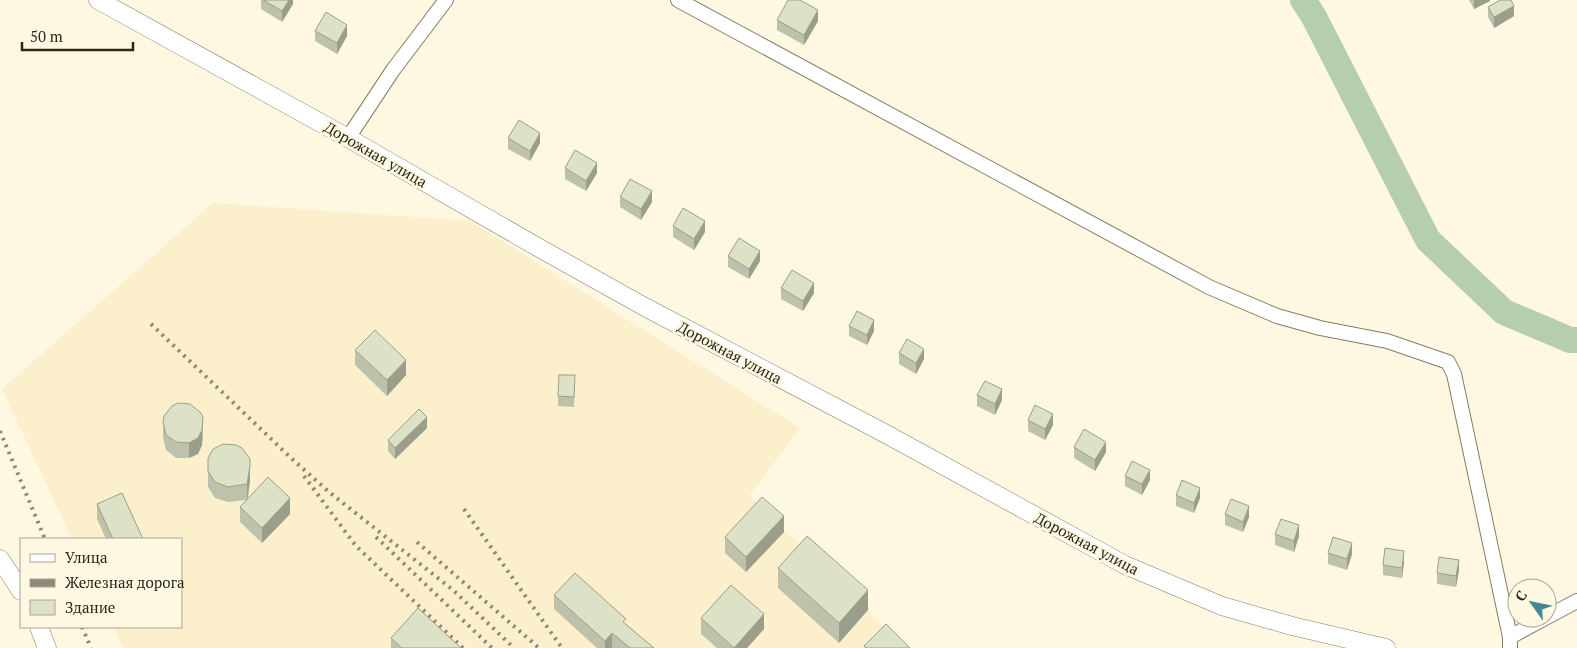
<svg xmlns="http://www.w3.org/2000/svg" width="1577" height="648" font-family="'PT Serif',serif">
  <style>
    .built { fill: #fbefcc }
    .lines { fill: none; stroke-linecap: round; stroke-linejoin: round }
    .river { stroke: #b5cfae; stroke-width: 26 }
    .minor-casing { stroke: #867d65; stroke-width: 16 }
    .tertiary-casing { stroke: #867d65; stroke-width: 19 }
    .minor { stroke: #fff; stroke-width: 14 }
    .tertiary { stroke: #fff; stroke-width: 18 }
    .rail { stroke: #8d8878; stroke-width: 4; stroke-dasharray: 2.5 5; stroke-linecap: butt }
    .wall { fill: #bec2ab }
    .shaded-wall { fill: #9b9e8b }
    .building { fill: #dde2c7; stroke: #9b9e8b }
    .labels { text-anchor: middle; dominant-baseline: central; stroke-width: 5; stroke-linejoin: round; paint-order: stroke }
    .street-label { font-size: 15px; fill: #2b271d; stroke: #fef7e1 }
  </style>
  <rect width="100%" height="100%" fill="#fef7e1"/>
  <path class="built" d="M213,203L470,221L800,428L749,496L906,648H123L113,627H181V539H72L2,389Z"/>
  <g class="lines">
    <path class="river" d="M1303,0L1314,17L1428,240L1504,312L1570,340H1577"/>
    <defs>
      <path id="minor" d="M678,0L1209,287L1277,316L1320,328L1387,341L1448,362L1454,374L1510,637V648
        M348,138L393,70L446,0
        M1547,617L1577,601
        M1510,637L1545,618"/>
      <path id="tertiary" d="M98,0L348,138L541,249L643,306L886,434L1125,565L1222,606L1292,626L1386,648
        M0,559L21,591
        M39,627L47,648"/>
    </defs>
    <use href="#minor" class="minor-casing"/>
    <use href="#tertiary" class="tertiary-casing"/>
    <use href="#minor" class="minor"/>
    <use href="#tertiary" class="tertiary"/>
    <path class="rail" d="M151,324L291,458L329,492L453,590L514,648
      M0,431L45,539
      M304,476L356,546L463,648
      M464,509L562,648
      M376,537L492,648
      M417,542L539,648
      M82,627L91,648"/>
  </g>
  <path class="wall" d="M261,0H293V4L282,22L261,9Z
    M1469,0H1490V1L1474,9Z
    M1488,7L1514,16L1494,28L1488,17Z
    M777,20L818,21L804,45L777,30Z
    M315,31L347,36L337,54L315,41Z
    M508,138L540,143L530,161L508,149Z
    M565,168L597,173L586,191L565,179Z
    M620,197L652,202L641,220L620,207Z
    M673,226L705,232L694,250L673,237Z
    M728,256L760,261L749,279L728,267Z
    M781,288L814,293L803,311L781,299Z
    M849,326L874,331L867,345L849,336Z
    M355,350L406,375L387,396L355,365Z
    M899,353L924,359L916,374L899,364Z
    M575,386L574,407L558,406V396Z
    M977,395L1002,400L995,415L977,406Z
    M1028,420L1053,425L1045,440L1028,431Z
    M163,422L203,433L202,445L198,454L189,458H176L166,450L163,438Z
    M427,428L395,459L388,451V440Z
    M1074,447L1106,452L1095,471L1074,458Z
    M208,458L250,481L248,499L290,514L262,543L240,522V507L246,500L228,502L215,498L208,487Z
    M1125,476L1150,480L1142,495L1125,486Z
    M1176,495L1200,498L1194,513L1176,506Z
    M97,504L143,539H106L97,519Z
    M1225,514L1249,517L1243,532L1225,525Z
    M784,532L746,572L725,553V537Z
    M1275,534L1299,536L1294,552L1275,545Z
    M1328,553L1352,554L1347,570L1328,564Z
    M1404,562L1402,578L1383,575V565Z
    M778,568L868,610L839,643L778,588Z
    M1459,570L1456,587L1437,584V573Z
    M554,595L626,624L654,648H597L554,609Z
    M701,618L764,629L747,648H717L701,634Z
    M391,638L461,648H391Z"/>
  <path class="shaded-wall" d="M289,0H293V4L282,22V11Z
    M1474,0H1490V1L1474,9Z
    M1514,6V16L1494,28V17Z
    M818,10V21L804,45V35Z
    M347,25V36L337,54V43Z
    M540,133V143L530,161V151Z
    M597,163V173L586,191V181Z
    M652,191V202L641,220V209Z
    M705,221V232L694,250V239Z
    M760,251V261L749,279V269Z
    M814,283V293L803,311V301Z
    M874,320V331L867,345V335Z
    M924,349V359L916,374V363Z
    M406,360V375L387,396V380Z
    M1002,389V400L995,415V404Z
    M1053,414V425L1045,440V429Z
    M203,417L202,445L198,454L189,458V443Z
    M427,417V428L395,459V448Z
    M1106,442V452L1095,471V460Z
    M250,466V481L247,500V484Z
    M1150,470V480L1142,495V484Z
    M1200,488V498L1194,513V503Z
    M290,498V514L262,543V528Z
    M1249,506V517L1243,532V522Z
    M784,516V532L746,572V557Z
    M1299,525V536L1294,552V541Z
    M1352,543V554L1347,570V559Z
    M1404,551V562L1402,578V568Z
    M1459,560V570L1456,587V576Z
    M868,590V610L839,643V623Z
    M764,614V629L747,648H734Z
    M612,633V648H605V641Z"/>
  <path class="building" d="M263,0H289L282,11Z
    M788,0H800L818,10L804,35L777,20Z
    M1500,0H1511L1514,6L1494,17L1488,7Z
    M326,12L347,25L337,43L315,31Z
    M519,120L540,133L530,151L508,138Z
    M575,150L597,163L586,181L565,168Z
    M630,179L652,191L641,209L620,197Z
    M683,208L705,221L694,239L673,226Z
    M739,238L760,251L749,269L728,256Z
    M792,270L814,283L803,301L781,288Z
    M857,311L874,320L867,335L849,326Z
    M375,330L406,360L387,380L355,350Z
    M907,339L924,349L916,363L899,353Z
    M559,375H575L574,397L558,396Z
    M985,381L1002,389L995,404L977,395Z
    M178,403L190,404L200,412L203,417L202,430L198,438L189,443L176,442L166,435L163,422L164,416L172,406Z
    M1035,405L1053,414L1045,429L1028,420Z
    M419,409L427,417L395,448L388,440Z
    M1084,429L1106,442L1095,460L1074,447Z
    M223,444L236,445L242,448L250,459V466L247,484L228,487L215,482L208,471V458L213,449Z
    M1132,461L1150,470L1142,484L1125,476Z
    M268,477L290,498L262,528L240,507Z
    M1182,480L1200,488L1194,503L1176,495Z
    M122,493L143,539H113L97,504Z
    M762,497L784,516L746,557L725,537Z
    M1231,499L1249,506L1243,522L1225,514Z
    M1281,519L1299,525L1294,541L1275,534Z
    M807,536L868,590L839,623L778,568Z
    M1333,537L1352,543L1347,559L1328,553Z
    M1385,548L1404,551L1402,568L1383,565Z
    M1439,557L1459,560L1456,576L1437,573Z
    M575,573L626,619L623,622L654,648H630L612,633L605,641L554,595Z
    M731,585L764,614L734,648L701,618Z
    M418,608L461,648H402L391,638Z
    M886,624L910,648H866L864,646Z"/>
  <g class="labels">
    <g class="street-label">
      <text transform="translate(376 154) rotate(30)">Дорожная улица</text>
      <text transform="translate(730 352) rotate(28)">Дорожная улица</text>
      <text transform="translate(1087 543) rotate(28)">Дорожная улица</text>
    </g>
  </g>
  <rect x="20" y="538" width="162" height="90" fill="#fef7e1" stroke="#aaa493"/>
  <rect x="30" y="554" width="25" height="8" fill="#ffffff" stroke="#aaa493"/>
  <text x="65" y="563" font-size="15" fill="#2b271d">Улица</text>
  <rect x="30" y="579" width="25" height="8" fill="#8d8878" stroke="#aaa493"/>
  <text x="65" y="588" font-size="15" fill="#2b271d">Железная дорога</text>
  <rect x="30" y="600" width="25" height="15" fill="#dde2c7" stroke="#aaa493"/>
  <text x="65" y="613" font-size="15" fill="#2b271d">Здание</text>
  <g transform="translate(1532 603) rotate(303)"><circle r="24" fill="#fef7e1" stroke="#aaa493"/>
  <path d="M0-4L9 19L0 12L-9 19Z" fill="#448895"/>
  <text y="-8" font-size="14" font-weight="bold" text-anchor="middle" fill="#2b271d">С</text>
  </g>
  <path d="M22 42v8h111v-8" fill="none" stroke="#2b271d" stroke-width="2.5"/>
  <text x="30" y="42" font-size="15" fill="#2b271d" stroke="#fef7e1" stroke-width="4" paint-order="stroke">50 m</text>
</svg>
